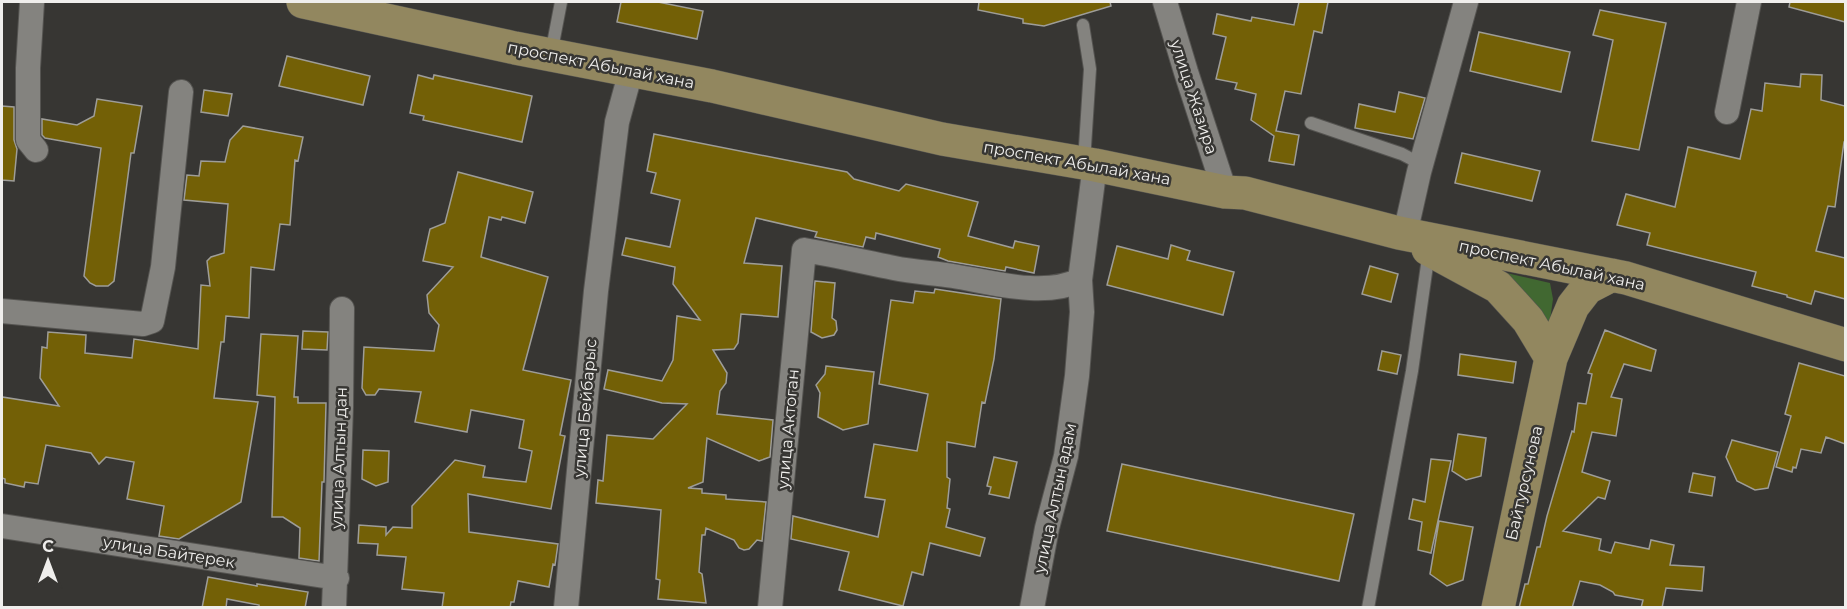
<svg xmlns="http://www.w3.org/2000/svg" width="1847" height="609" font-family="Montserrat,sans-serif">
  <style>
    .green { fill: #416831 }
    .building { fill: #736006; stroke: #9e9d98; stroke-width: 1.5 }
    .lines { fill: none; stroke-linecap: round; stroke-linejoin: round }
    .lane-casing { stroke: #555451; stroke-width: 14 }
    .street-casing { stroke: #555451; stroke-width: 26 }
    .secondary-casing { stroke: #555451; stroke-width: 34 }
    .lane { stroke: #84837f; stroke-width: 12 }
    .street { stroke: #84837f; stroke-width: 24 }
    .secondary { stroke: #92875f; stroke-width: 33 }
    .labels { text-anchor: middle; dominant-baseline: central; stroke-width: 5; stroke-linejoin: round; paint-order: stroke }
    .street-label { font-size: 16px; fill: #efeeec; stroke: #373633 }
  </style>
  <rect width="100%" height="100%" fill="#373633"/>
  <path class="green" d="M1502,272L1550,283L1553,299L1549,327C1533,297 1526,293 1502,272Z"/>
  <path class="building" d="M621,2H658L703,11L697,39L617,22Z
    M979,2H1110L1111,6L1044,26L1023,23V19L978,10Z
    M1299,2H1328L1322,33L1314,31L1301,94L1285,91L1276,131L1299,135L1294,165L1269,161L1274,136L1251,120L1256,94L1235,89L1237,83L1216,79L1226,37L1213,34L1217,14L1251,21L1252,17L1294,25Z
    M1790,2H1845V22L1789,7Z
    M1600,10L1666,23L1639,150L1592,141L1613,40L1593,35Z
    M1479,32L1570,52L1561,92L1470,71Z
    M287,56L370,76L363,105L279,86Z
    M1801,74L1822,75L1821,100L1845,106V142H1844L1835,207L1828,206L1816,251L1845,258V299L1815,291L1811,304L1787,297V295L1752,286L1756,272L1647,245L1650,233L1617,225L1626,194L1675,207L1688,147L1740,159L1751,109L1762,111L1765,83L1800,87Z
    M418,75L433,79L434,75L532,96L522,142L423,120L424,116L410,113Z
    M204,90L232,94L228,116L201,112Z
    M1399,92L1425,98L1413,139L1355,128L1359,104L1395,112Z
    M97,99L142,106L134,153H131L114,281L108,286H96L90,283L84,276L101,148L45,138L42,135V119L77,125L94,116Z
    M2,106L14,107V140L17,149L14,181L2,180Z
    M243,126L303,137L298,161L295,160L290,225L280,224L274,270L251,267L249,318L226,316L224,342H221L214,398L258,402L241,502L179,539L159,536L164,506L127,499L134,462L106,457L99,464L91,453L46,445L38,484L25,482L24,487L5,483V479L2,478V397L59,406L40,378L42,347L47,348L48,332L86,335L85,353L132,358L134,339L198,349L201,285L210,286L207,261L211,257L224,253L228,204L184,200L187,175L199,176L201,161L225,162L230,140Z
    M654,134L847,172L854,179L899,191L906,184L978,202L968,236L1013,248L1015,241L1039,246L1034,273L1006,267L1005,271L948,261L938,257L940,249L876,233L875,239L866,237L863,247L815,237L817,232L756,218L744,263L782,266L778,317L741,314L738,343L734,349L713,350L727,373L726,383L720,391L717,414L773,420L770,457L759,461L707,438L703,482L688,488L702,489V493L726,495V499L766,502L762,541L757,540L749,549L744,550L739,548L734,540L706,528L705,535H702L699,572L702,574L706,603L658,599L660,580L656,579L661,510L596,503L598,480L603,481L607,435L653,439L687,404L662,403L604,389L608,370L662,381L673,360L677,316L700,320L673,284L675,267L622,255L626,238L670,247L680,200L651,193L656,173L647,171Z
    M1462,153L1540,171L1532,201L1455,183Z
    M458,172L533,192L525,223L502,217L501,220L489,217L481,257L548,277L523,370L571,380L560,435L565,436L551,509L468,494L469,532L558,544L555,565L553,564L549,587L518,581L514,602H511L510,608H442L444,593L402,589L406,557L377,555L378,544L358,543L359,525L386,527V535L393,527L412,528V506L455,460L485,466L483,477L526,482L532,451L519,448L524,420L471,410L467,432L415,422L421,392L379,389L375,395H366L362,388L364,347L434,351L439,325L429,313L427,295L453,267L423,261L430,229L445,223Z
    M1171,245L1190,251L1187,260L1234,272L1223,315L1107,285L1117,246L1168,259Z
    M1370,266L1398,274L1391,302L1362,294Z
    M815,281L835,283L832,318L836,321L837,330L834,335L822,338L811,332Z
    M935,289L1001,299L994,359L985,403L982,402L975,447L947,442V477L950,479L947,508L950,509L946,527L985,538L980,556L930,543L923,575L912,572L903,606L839,590L849,552L791,539L793,516L878,537L885,500L865,497L874,444L917,451L928,394L879,384L891,300L913,303L915,291L934,293Z
    M1605,330L1656,350L1651,371L1624,364L1611,397L1622,399L1616,436L1592,432L1582,472L1610,481L1605,499L1598,497L1563,531L1601,539L1599,550L1611,553L1615,542L1649,549L1651,540L1674,545L1670,565L1704,567L1702,591L1666,588L1662,608H1641L1643,600L1615,595L1613,592L1600,585L1580,581L1572,608H1519L1525,584H1528L1537,547H1540L1547,516L1572,431L1574,432L1578,403L1586,404L1592,374L1588,373Z
    M303,331L328,332L327,350L302,349Z
    M261,334L298,336L294,397H298V403H326L324,482H322L319,561L299,558L300,528L283,517H272L275,397L257,395Z
    M1382,351L1401,355L1397,374L1378,370Z
    M1460,354L1516,362L1513,383L1458,375Z
    M1799,363L1845,376V444L1826,437L1821,453L1801,449L1796,468L1793,467L1792,472L1776,467L1791,416L1785,414Z
    M826,366L874,372L868,424L843,430L818,417L820,393L816,385L825,374Z
    M1458,434L1486,438L1481,476L1466,480L1452,471Z
    M1732,440L1778,452L1768,488L1755,490L1737,481L1726,457Z
    M363,450L389,451L388,482L376,486L362,479Z
    M994,457L1017,462L1009,498L989,494L991,487L987,486Z
    M1431,459L1451,461L1431,553L1418,550L1422,522L1409,519L1413,499L1425,502Z
    M1122,464L1354,514L1339,581L1107,531Z
    M1693,473L1715,477L1712,496L1689,492Z
    M1439,521L1473,527L1463,580L1447,586L1430,574Z
    M208,577L257,586V584L308,592L305,608H259V605L227,599L226,608H202Z"/>
  <g class="lines">
    <defs>
      <path id="lane" d="M1083,25L1090,69L1084,162
        M551,54L561,2
        M1311,123L1402,154L1421,164
        M1368,608L1412,371L1429,251"/>
      <path id="street" d="M32,2L28,68V140L36,150
        M1165,2L1186,72L1225,192
        M1727,112L1749,2
        M1405,234L1419,172L1466,2
        M2,311L143,324L152,321L163,267L181,92
        M2,526L337,578
        M334,608L341,407L342,309
        M566,608L596,291L617,122L631,71
        M770,608L804,250C834,255 864,262 894,268C913,272 934,273 953,276C991,282 1044,298 1080,280L1095,165
        M1032,608L1047,528L1066,456L1077,376L1082,312L1080,280"/>
      <path id="secondary" d="M303,2L515,48L712,86L942,139L1095,165L1225,192L1245,193L1399,233L1626,278L1846,345
        M1428,249L1498,287L1528,320L1551,358
        M1498,608L1551,358L1573,306L1587,288L1612,275"/>
    </defs>
    <use href="#lane" class="lane-casing"/>
    <use href="#street" class="street-casing"/>
    <use href="#secondary" class="secondary-casing"/>
    <use href="#lane" class="lane"/>
    <use href="#street" class="street"/>
    <use href="#secondary" class="secondary"/>
  </g>
  <g class="labels">
    <g class="street-label">
      <text transform="translate(601 65) rotate(11)">проспект Абылай хана</text>
      <text transform="translate(1194 97) rotate(72)">улица Жазира</text>
      <text transform="translate(1077 163) rotate(10)">проспект Абылай хана</text>
      <text transform="translate(1552 265) rotate(12)">проспект Абылай хана</text>
      <text transform="translate(585 408) rotate(-85)">улица Бейбарыс</text>
      <text transform="translate(788 429) rotate(-85)">улица Актоган</text>
      <text transform="translate(339 458) rotate(-88)">улица Алтын дан</text>
      <text transform="translate(1524 483) rotate(-77)">Байтурсунова</text>
      <text transform="translate(1055 498) rotate(-78)">улица Алтын адам</text>
      <text transform="translate(169 552) rotate(9)">улица Байтерек</text>
    </g>
  </g>
  <rect width="1847" height="609" fill="none" stroke="#efeeec" stroke-width="6"/>
  <g transform="translate(48 561)" stroke="#373633" stroke-width="4.5" paint-order="stroke">
  <path d="M0-4.5L10 22L0 15L-10 22Z" fill="#efeeec"/>
  <text y="-9" font-size="16" font-weight="bold" text-anchor="middle" fill="#efeeec">С</text>
  </g>
</svg>
